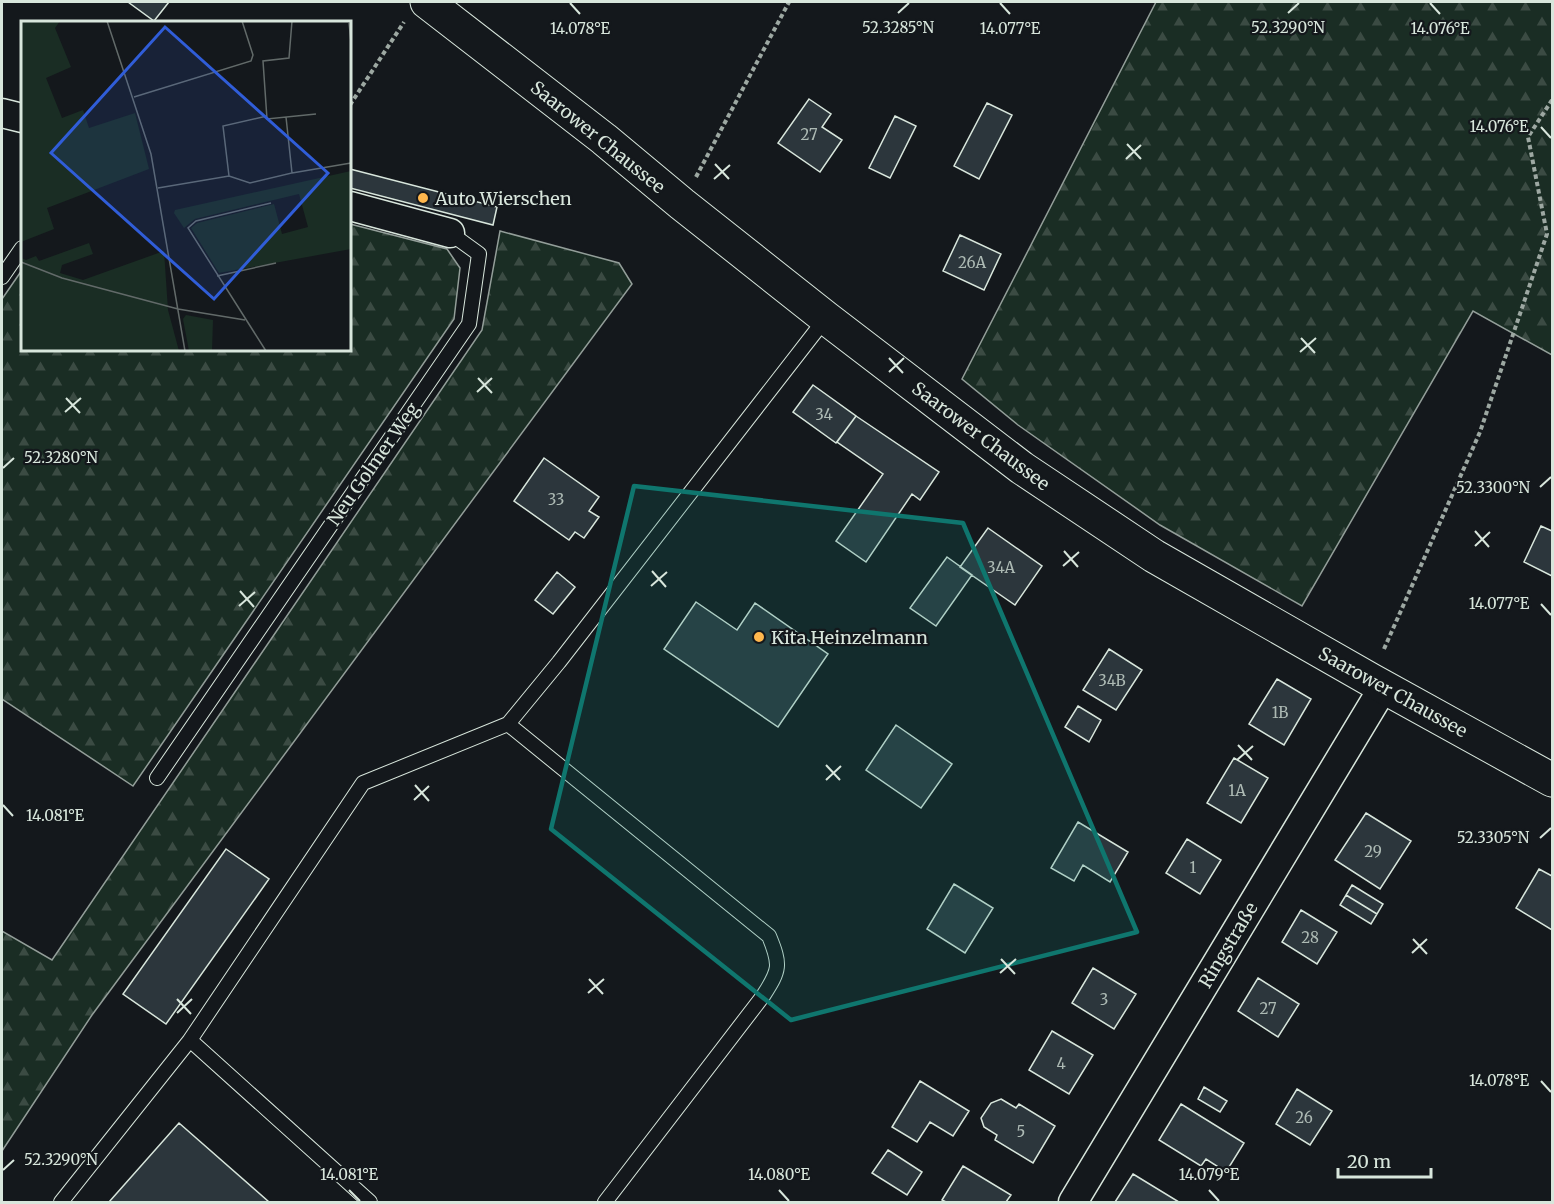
<svg xmlns="http://www.w3.org/2000/svg" width="1554" height="1204" font-family="Merriweather,serif">
  <style>
    .forest { fill: url(#forest-firs); stroke: #939e99; stroke-width: 1.5 }
    .building { fill: #2c363c; stroke: #d8e6dc; stroke-width: 1.5 }
    .lines { fill: none; stroke-linecap: round; stroke-linejoin: round }
    .service-casing { stroke: #d8e6dc; stroke-width: 16 }
    .minor-casing { stroke: #d8e6dc; stroke-width: 31 }
    .secondary-casing { stroke: #d8e6dc; stroke-width: 35 }
    .path { stroke: #9da8a2; stroke-width: 4; stroke-dasharray: 4.5 3; stroke-linecap: butt }
    .service { stroke: #14181c; stroke-width: 14 }
    .minor { stroke: #14181c; stroke-width: 28 }
    .secondary { stroke: #14181c; stroke-width: 33 }
    .marked { fill: #0f766e; fill-opacity: 0.2; stroke: #0f766e; stroke-width: 4.5; stroke-linejoin: round }
    .ticks { fill: none; stroke: #d8e6dc; stroke-width: 2 }
    .poi-dot { fill: #ffb74d; stroke: #14181c; stroke-width: 2 }
    .labels { text-anchor: middle; dominant-baseline: central; stroke-width: 4.5; stroke-linejoin: round; paint-order: stroke }
    .number-label { font-size: 15px; fill: #adbab4 }
    .street-label { font-size: 18px; fill: #d8e6dc; stroke: #14181c }
    .poi-label { font-size: 18px; fill: #d8e6dc; stroke: #14181c; text-anchor: start }
    .inset-road { fill: none; stroke: #626a69; stroke-width: 1.5 }
    .view { fill: #305dd8; fill-opacity: 0.15; stroke: #305dd8; stroke-width: 3 }
    .inset-edge { fill: none; stroke: #d8e6dc; stroke-width: 3 }
    .ticks-label { font-size: 15px; text-anchor: middle; fill: #d8e6dc; stroke: #14181c; stroke-width: 4.5; stroke-linejoin: round; paint-order: stroke }
  </style>
  <defs>
    <pattern id="forest-firs" width="22" height="20" patternUnits="userSpaceOnUse" patternTransform="scale(1.5)"><rect width="22" height="20" fill="#1a2d24"/><path d="M5 1l3.5 6h-7zM16 11l3.5 6h-7z" fill="#3b4b43"/></pattern>
  </defs>
  <rect width="100%" height="100%" fill="#14181c"/>
  <path class="forest" d="M1156,2H1552V355L1473,311L1302,606L1160,525L1018,425L962,379Z
    M350,224L447,249L460,268L454,319L133,786L2,699V299L22,270V350H350Z
    M500,231L619,263L632,284L92,1015L2,1151V931L52,960L482,330Z"/>
  <path class="building" d="M128,2H169L154,21Z
    M809,99L831,114L822,127L842,140L820,172L778,143Z
    M987,103L1012,115L979,179L954,166Z
    M895,116L916,126L890,178L869,168Z
    M350,169L497,207L493,225L350,188Z
    M960,235L1001,254L984,290L943,271Z
    M813,385L856,416L836,443L793,412Z
    M856,416L939,472L920,500L912,494L866,562L836,541L883,474L837,442Z
    M544,458L599,497L589,511L599,517L584,538L575,532L569,540L514,501Z
    M1541,526L1552,531V576L1524,562Z
    M988,528L1042,566L1015,605L960,567Z
    M947,557L972,575L936,626L910,608Z
    M557,572L575,587L553,614L535,600Z
    M696,602L737,630L755,603L828,654L778,727L664,649Z
    M1109,649L1142,670L1116,710L1083,690Z
    M1277,679L1311,699L1284,745L1249,724Z
    M1078,706L1101,720L1089,742L1065,727Z
    M896,725L952,764L921,808L866,770Z
    M1234,758L1268,778L1241,823L1207,803Z
    M1366,813L1411,841L1380,889L1335,860Z
    M1078,822L1128,852L1110,882L1083,865L1074,881L1051,868Z
    M1187,839L1221,860L1200,894L1166,873Z
    M226,849L269,879L166,1024L123,994Z
    M1539,869L1552,876V930L1516,908Z
    M954,884L993,908L965,953L927,929Z
    M1352,885L1383,904L1377,914L1346,895Z
    M1346,895L1377,914L1371,924L1340,905Z
    M1301,910L1337,932L1317,964L1282,942Z
    M1093,968L1136,994L1114,1029L1072,1003Z
    M1258,978L1299,1004L1278,1037L1238,1011Z
    M1052,1031L1093,1055L1069,1094L1029,1070Z
    M920,1081L969,1111L953,1136L930,1122L917,1142L892,1127Z
    M1204,1087L1227,1101L1220,1112L1198,1099Z
    M1297,1089L1332,1111L1310,1145L1276,1124Z
    M1001,1099L1016,1108L1019,1104L1055,1126L1033,1163L995,1140L997,1135L984,1127L981,1118L991,1103Z
    M1181,1104L1244,1143L1226,1172L1206,1159L1201,1166L1159,1140Z
    M179,1123L269,1202H109Z
    M888,1150L922,1172L907,1195L872,1173Z
    M963,1166L1011,1195L1006,1202H946L942,1200Z
    M1133,1174L1179,1202H1115Z"/>
  <g class="lines">
    <defs>
      <path id="service" d="M2,277L22,248
        M508,724L769,936C781,965 780,970 763,996L605,1202
        M157,778L469,324L479,254L450,233
        M61,1202L190,1040
        M370,1202L190,1040L363,783L508,724L559,662L826,318"/>
      <path id="minor" d="M2,113L22,118
        M350,206L450,233
        M1073,1202L1383,688"/>
      <path id="secondary" d="M427,2L604,139L682,204L826,318L1022,468L1154,556L1371,680L1552,780"/>
    </defs>
    <use href="#service" class="service-casing"/>
    <use href="#minor" class="minor-casing"/>
    <use href="#secondary" class="secondary-casing"/>
    <path class="path" d="M350,105L404,22
      M696,177L789,2
      M1384,649L1480,432L1547,234L1528,137L1552,100"/>
    <use href="#service" class="service"/>
    <use href="#minor" class="minor"/>
    <use href="#secondary" class="secondary"/>
  </g>
  <path class="marked" d="M634,486L963,523L1137,932L791,1020L551,829Z"/>
  <path class="ticks" d="M570,3L580,14M1000,3L1010,14M1430,3L1440,14M898,13L909,3M1288,13L1299,3M1541,127L1551,138M1127,144L1141,159M1126,159L1141,145M715,164L729,179M714,179L730,165M1301,338L1315,353M1300,352L1316,338M889,358L903,373M889,372L904,358M478,378L492,393M477,392L492,378M66,398L80,413M65,412L81,398M3,468L14,458M1540,487L1551,477M1475,531L1489,547M1475,546L1490,532M1064,551L1078,567M1063,566L1079,552M652,571L666,587M651,586L667,572M240,591L254,607M1541,604L1551,615M239,606L255,592M1238,745L1252,760M1237,760L1253,746M826,765L840,780M826,780L841,766M415,785L429,801M414,800L429,786M3,805L13,816M1540,838L1551,828M1413,939L1427,954M1412,953L1427,939M1001,959L1015,974M1000,973L1016,959M589,979L603,994M588,993L604,979M177,999L191,1014M177,1013L192,999M1541,1081L1551,1092M3,1170L14,1160M349,1190L360,1201M779,1190L789,1201M1209,1190L1219,1201"/>
  <g class="poi-dot">
    <circle cx="423" cy="198" r="6"/>
    <circle cx="759" cy="637" r="6"/>
  </g>
  <g class="labels">
    <g class="number-label">
      <text x="809" y="134">27</text>
      <text x="972" y="262">26A</text>
      <text x="824" y="414">34</text>
      <text x="556" y="499">33</text>
      <text x="1001" y="567">34A</text>
      <text x="1112" y="680">34B</text>
      <text x="1280" y="712">1B</text>
      <text x="1237" y="790">1A</text>
      <text x="1373" y="851">29</text>
      <text x="1193" y="867">1</text>
      <text x="1310" y="937">28</text>
      <text x="1104" y="999">3</text>
      <text x="1268" y="1008">27</text>
      <text x="1061" y="1063">4</text>
      <text x="1304" y="1117">26</text>
      <text x="1021" y="1131">5</text>
    </g>
    <g class="street-label">
      <text transform="translate(598 137) rotate(39)">Saarower Chaussee</text>
      <text transform="translate(981 436) rotate(37)">Saarower Chaussee</text>
      <text transform="translate(373 464) rotate(-55)">Neu Golmer Weg</text>
      <text transform="translate(1393 692) rotate(29)">Saarower Chaussee</text>
      <text transform="translate(1228 945) rotate(-59)">Ringstraße</text>
    </g>
    <g class="poi-label">
      <text x="435" y="198">Auto Wierschen</text>
      <text x="771" y="637">Kita Heinzelmann</text>
    </g>
  </g>
  <g transform="translate(21 21)">
    <rect width="330" height="330" fill="#14181c"/>
    <path d="M0,0H39L34,7L50,46L25,57L41,97L62,89L68,107L114,92L128,148L26,187L33,208L0,221ZM330,150V228L198,252L170,207L176,202L253,183L261,213L287,206L278,173L174,198L163,207L153,192L154,189ZM68,222L72,233L41,244L39,252L62,259L143,230L147,289L158,330H0V237L5,239L15,235L18,240ZM165,294L192,299L191,330H168L162,298Z" fill="#1a2d24"/>
    <path class="inset-road" d="M86,0L130,133L164,330M271,0L268,37L242,40L246,98L295,93M328,2L330,21M113,76L230,40L232,34L221,0M271,152L330,142M208,155L202,105L246,95M137,167L208,155L229,162L271,152L265,96M0,241L41,257L157,288L224,299M196,255L255,242M245,330L167,207L175,200L250,182"/>
    <path class="view" d="M144,6L307,152L193,278L30,132Z"/>
    <rect width="330" height="330" class="inset-edge"/>
  </g>
  <g class="ticks-label">
    <text x="898" y="33">52.3285°N</text>
    <text x="1288" y="33">52.3290°N</text>
    <text x="580" y="34">14.078°E</text>
    <text x="1010" y="34">14.077°E</text>
    <text x="1440" y="34">14.076°E</text>
    <text x="1499" y="132">14.076°E</text>
    <text x="61" y="463">52.3280°N</text>
    <text x="1493" y="493">52.3300°N</text>
    <text x="1499" y="609">14.077°E</text>
    <text x="55" y="821">14.081°E</text>
    <text x="1493" y="843">52.3305°N</text>
    <text x="1499" y="1086">14.078°E</text>
    <text x="61" y="1165">52.3290°N</text>
    <text x="349" y="1180">14.081°E</text>
    <text x="779" y="1180">14.080°E</text>
    <text x="1209" y="1180">14.079°E</text>
  </g>
  <rect width="1554" height="1204" fill="none" stroke="#d8e6dc" stroke-width="6"/>
  <path d="M1338 1168v9h93v-9" fill="none" stroke="#d8e6dc" stroke-width="3"/>
  <text x="1347" y="1168" font-size="18" fill="#d8e6dc" stroke="#14181c" stroke-width="4.5" paint-order="stroke">20 m</text>
</svg>
